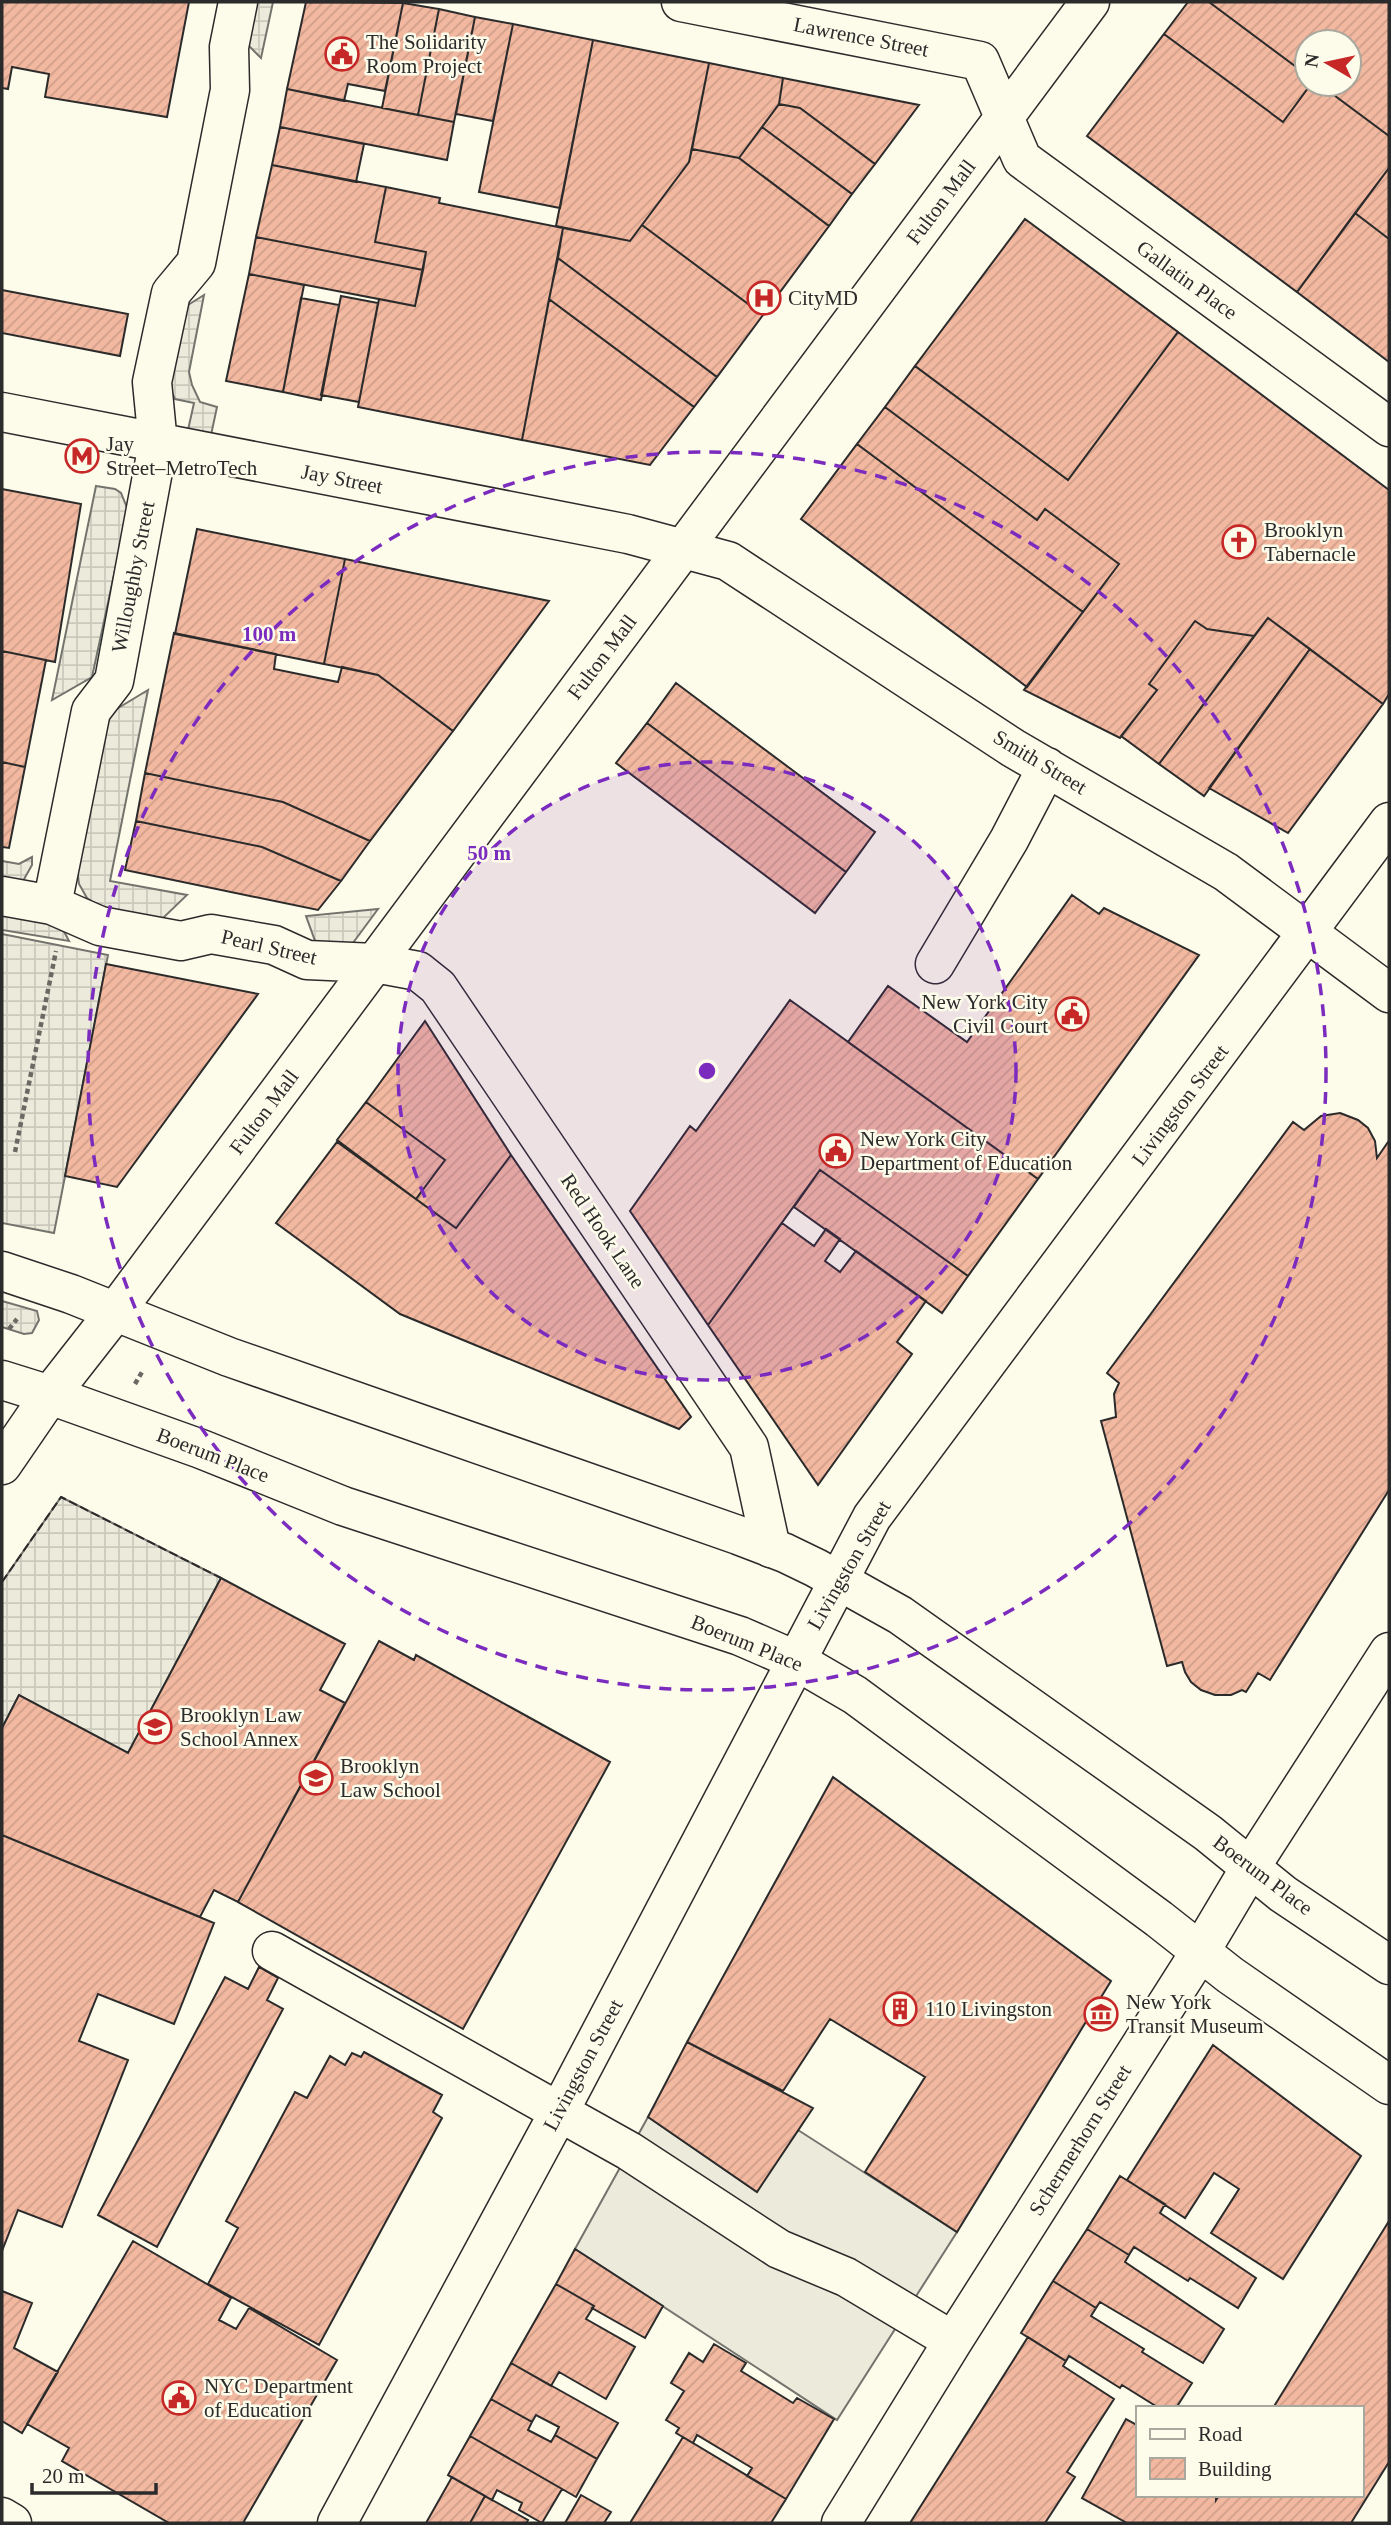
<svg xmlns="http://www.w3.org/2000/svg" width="1391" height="2525" font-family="Georgia,serif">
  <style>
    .parking { fill: #eceadb; stroke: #74746e; stroke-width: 2 }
    .plaza { fill: url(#plaza-grid); stroke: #74746e; stroke-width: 2 }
    .building { fill: url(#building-hatch); stroke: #2b2b2b; stroke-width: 2 }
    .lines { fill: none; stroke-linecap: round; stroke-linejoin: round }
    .minor-casing { stroke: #2b2b2b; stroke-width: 41 }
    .major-casing { stroke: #2b2b2b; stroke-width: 41 }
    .path { stroke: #6a6964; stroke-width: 4.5; stroke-dasharray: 5 3.5; stroke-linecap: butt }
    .minor { stroke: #fdfbea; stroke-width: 38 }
    .major { stroke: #fdfbea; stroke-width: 38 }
    .fence { stroke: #2b2b2b; stroke-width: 2; stroke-dasharray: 9 3.5; stroke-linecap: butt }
    .ring { fill: none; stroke: #7b2cbf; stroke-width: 3.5; stroke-dasharray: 12 9 }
    .labels { text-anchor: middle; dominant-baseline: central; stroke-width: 5; stroke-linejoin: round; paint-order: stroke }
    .street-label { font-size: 21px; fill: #2b2b2b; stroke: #fdfbea }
    .poi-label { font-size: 21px; fill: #2b2b2b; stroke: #fdfbea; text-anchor: start }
    .centre { fill: #7b2cbf; stroke: #fdfbea; stroke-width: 3.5 }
    .ring-label { font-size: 21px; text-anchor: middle; font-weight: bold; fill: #7b2cbf; stroke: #fdfbea; stroke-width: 5; stroke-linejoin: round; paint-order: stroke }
  </style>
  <defs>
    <pattern id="plaza-grid" width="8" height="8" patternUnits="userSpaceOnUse" patternTransform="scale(1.75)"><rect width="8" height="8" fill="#eceadb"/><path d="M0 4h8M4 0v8" fill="none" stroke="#cbc9bc"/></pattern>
    <pattern id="building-hatch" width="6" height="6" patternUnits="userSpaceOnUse" patternTransform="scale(1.75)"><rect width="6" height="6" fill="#f2b8a0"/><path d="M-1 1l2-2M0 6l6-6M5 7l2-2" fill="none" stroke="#d09e8a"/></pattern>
  </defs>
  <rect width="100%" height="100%" fill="#fdfbea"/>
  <path class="parking" d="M648,2117L756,2191L798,2130L957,2232L837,2420L575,2249Z"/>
  <path class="plaza" d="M251,2H273L261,58L243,40Z
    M204,295L189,372L192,385L200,402L217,407L211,435L188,430L194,403L175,399L166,381L180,310Z
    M96,486L115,489L121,493L128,510L92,677L52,700Z
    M148,690L110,881L187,895L160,921L101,908L87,898L79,884L77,868L105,716Z
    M32,857V865L23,881L2,883V861L19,864Z
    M378,909L347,951L318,949L306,916Z
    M2,911L59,922L69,941L2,930Z
    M2,934L108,955L54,1233L2,1223Z
    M2,1301L37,1311L39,1320L32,1333L24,1334L2,1327Z
    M61,1497L221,1578L128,1753L19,1695L2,1728V1582Z"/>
  <path class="building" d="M2,2H189L167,117L45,97L49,74L12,67L8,89L2,88Z
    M306,2L403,3L385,91L348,84L344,101L287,89Z
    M1188,2H1209L1307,75V84H1311L1283,122L1164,34Z
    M1209,2H1389V136L1319,84H1349V42H1307V75Z
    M403,3L439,9L418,115L382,108Z
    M439,9L475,17L454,122L418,115Z
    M475,17L513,24L493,121L456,114Z
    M513,24L593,40L560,208L479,192Z
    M1164,34L1283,122L1311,84H1319L1389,136V168L1297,292L1087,136Z
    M593,40L709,63L689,162L630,241L556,226Z
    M709,63L783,78L779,104L739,158L692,149Z
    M783,78L919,105L875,164L800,108L779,104Z
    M287,89L454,122L447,160L280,127Z
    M779,104L800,108L875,164L852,194L762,127Z
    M280,127L364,144L356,182L272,165Z
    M762,127L852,194L829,226L739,158Z
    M692,149L739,158L829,226L763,315L642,225L689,162Z
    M272,165L386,187L375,242L426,252L423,270L256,237Z
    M1389,168V239L1355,213Z
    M386,187L440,198L439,203L563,228L522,440L358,407L379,299L415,306L426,252L375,242Z
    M1355,213L1389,239V362L1297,292Z
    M1025,219L1178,332L1068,480L915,366Z
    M642,225L763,315L717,377L558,258L563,228L630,241Z
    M256,237L423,270L415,306L249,274Z
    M558,258L717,377L694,407L549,299Z
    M249,274L304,285L283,392L226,381Z
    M2,290L128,314L120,356L2,333Z
    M341,296L378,303L359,402L321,395Z
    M301,298L339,305L321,400L283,392Z
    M549,299L694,407L650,465L522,440Z
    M1178,332L1389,490V694L1383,704L1268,618L1254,636L1207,629L1195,621L1149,684L1157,690L1120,738L1024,690L1119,564L1045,509L1037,520L885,407L915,366L1068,480Z
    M885,407L1037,520L1045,509L1119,564L1083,612L857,444Z
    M857,444L1083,612L1027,687L801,519Z
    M2,489L81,504L55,662L2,651Z
    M197,529L345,559L324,664L175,634Z
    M345,559L549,601L453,731L378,675L324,664Z
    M1268,618L1310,649L1204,796L1159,764Z
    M1195,621L1207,629L1254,636L1159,764L1121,736L1157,690L1149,684Z
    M174,633L276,654L274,669L338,682L342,667L378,675L453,731L370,841L283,802L145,773Z
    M1310,649L1383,704L1288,833L1209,788Z
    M2,651L46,660L25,767L2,762Z
    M676,683L875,832L846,872L647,723Z
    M647,723L846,872L815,913L616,763Z
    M2,762L25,767L9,848L2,847Z
    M145,773L283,802L370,841L341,881L262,847L136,821Z
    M136,821L262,847L341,881L318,910L125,870Z
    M1072,895L1099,914L1104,908L1199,955L1038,1179L848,1042L888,986L967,1042Z
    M106,964L258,994L117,1187L65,1176Z
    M790,1000L1038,1179L968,1276L820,1170L708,1325L630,1211L690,1126L696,1131Z
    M425,1021L511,1155L456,1228L416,1199L445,1160L366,1102Z
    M366,1102L445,1160L416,1199L337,1140Z
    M1340,1113L1358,1120L1368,1128L1375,1141L1377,1158L1388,1142L1389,1143V1490L1270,1680L1258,1673L1246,1692L1242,1690L1231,1695H1215L1201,1690L1191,1682L1185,1672L1182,1662L1167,1666L1101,1421L1116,1417L1114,1394L1119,1383L1107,1373L1293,1122L1304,1130L1321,1116Z
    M337,1142L456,1228L511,1155L691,1417L679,1429L400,1314L276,1223Z
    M820,1170L968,1276L942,1313L794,1207Z
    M782,1223L814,1246L826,1229L840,1239L825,1261L840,1272L856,1251L926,1301L897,1342L912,1354L818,1485L708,1325Z
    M221,1578L345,1644L320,1690L345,1703L238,1902L214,1890L200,1917L2,1835V1728L19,1695L128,1753Z
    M379,1641L414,1660L416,1655L610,1762L463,2029L238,1902Z
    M833,1777L1111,1981L957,2232L865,2172L925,2077L830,2019L783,2091L687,2042Z
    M2,1835L214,1923L174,2024L98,1994L79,2041L128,2060L62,2227L18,2210L2,2251Z
    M259,1967L278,1978L267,2000L283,2009L157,2247L98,2215L225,1977L248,1989Z
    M687,2042L813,2108L757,2192L648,2117Z
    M1213,2045L1361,2156L1283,2279L1211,2233L1239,2189L1214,2173L1185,2218L1127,2180Z
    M364,2052L442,2095L433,2112L442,2118L319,2345L208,2284L238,2228L226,2221L295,2092L307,2098L330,2056L345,2065L352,2053L361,2057Z
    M1120,2176L1165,2204L1160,2213L1256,2278L1238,2308L1190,2278L1188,2281L1134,2247L1129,2255L1087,2229Z
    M1389,2221V2462L1351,2523H1127L1082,2498L1126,2419L1137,2425V2495H1216V2500L1219,2495H1361V2408H1273Z
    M1087,2229L1129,2255L1125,2262L1224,2329L1203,2363L1100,2302L1096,2308L1053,2281Z
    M133,2241L231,2298L219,2320L236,2329L249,2308L337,2360L243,2523H169L62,2461L69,2448L27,2424Z
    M575,2249L663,2306L645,2338L592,2308L594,2306L556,2284Z
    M1053,2281L1096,2308L1091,2316L1144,2349L1142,2352L1192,2383L1176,2408H1159L1122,2385L1120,2388L1069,2356L1066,2361L1021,2333Z
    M556,2284L594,2306L586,2319L635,2347L606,2399L559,2372L551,2386L511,2363Z
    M2,2291L32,2303L14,2348L58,2372L22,2433L2,2421Z
    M1028,2337L1066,2361L1063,2366L1114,2399L1067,2472L1075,2477L1045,2523H910Z
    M714,2344L746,2363L741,2371L793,2403L797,2398L834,2419L786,2499L747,2476L752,2468L697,2435L693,2443L676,2433L679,2428L666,2420L684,2391L671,2383L689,2353L703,2362Z
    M511,2363L618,2423L597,2459L555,2435L559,2427L536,2415L532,2422L491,2399Z
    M491,2399L532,2422L528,2430L551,2442L555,2435L597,2459L576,2497L470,2436Z
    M470,2436L562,2489L542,2523L519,2510L522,2503L497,2490L492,2500L448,2475Z
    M683,2437L786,2499L771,2523H630Z
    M452,2477L485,2496L470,2523H426Z
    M581,2495L611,2512L604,2523H565Z
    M485,2496L528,2520L526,2523H470Z"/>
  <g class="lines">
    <defs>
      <path id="minor" d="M681,2L980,61L1022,159L1389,427
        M2,412L628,534L728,561L1013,748L1226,872L1389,993
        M2,896L52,905L100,926L181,941L211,934L274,945L307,960L375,963L418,971L438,987L749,1447L771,1548
        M52,905L91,711L114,681L158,444L152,382L171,293L196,263L230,90L229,47L238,2
        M935,964L1009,840L1047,767
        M115,1312L1090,2
        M272,1951L629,2151L779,2249L846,2277L953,2341
        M337,2523L559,2112L872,1517L1389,822
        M841,2523L953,2341L1200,1952L1250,1868L1389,1652"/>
      <path id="major" d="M2,1271L71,1294L229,1357L738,1535L785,1553L816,1568L900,1615L1208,1833L1283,1894L1389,1965
        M2,1380L50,1395L201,1449L343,1506L740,1636L795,1660L855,1695L1159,1919L1230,1975L1389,2085
        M2,1465L50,1395L115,1312
        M2,2517L12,2523"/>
    </defs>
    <use href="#minor" class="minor-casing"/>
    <use href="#major" class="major-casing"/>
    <path class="path" d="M15,1152L56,951
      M9,1329L17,1319
      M135,1384L142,1372"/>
    <use href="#minor" class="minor"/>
    <use href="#major" class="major"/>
    <path class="fence" d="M2,1582L61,1497L221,1578"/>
  </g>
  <circle cx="707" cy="1071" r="309" fill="#7b2cbf" fill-opacity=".12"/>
  <g class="ring">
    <circle cx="707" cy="1071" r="309"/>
    <circle cx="707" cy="1071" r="619"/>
  </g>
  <defs>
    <symbol id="civic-ring" viewBox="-11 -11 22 22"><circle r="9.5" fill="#fdfbea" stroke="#c62828" stroke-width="1.5"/><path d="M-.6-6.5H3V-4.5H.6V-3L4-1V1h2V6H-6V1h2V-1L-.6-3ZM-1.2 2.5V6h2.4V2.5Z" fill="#c62828"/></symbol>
    <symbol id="hospital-ring" viewBox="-11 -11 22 22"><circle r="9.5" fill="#fdfbea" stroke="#c62828" stroke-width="1.5"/><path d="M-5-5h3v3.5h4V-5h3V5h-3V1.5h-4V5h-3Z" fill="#c62828"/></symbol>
    <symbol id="metro-ring" viewBox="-11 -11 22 22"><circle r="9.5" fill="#fdfbea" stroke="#c62828" stroke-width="1.5"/><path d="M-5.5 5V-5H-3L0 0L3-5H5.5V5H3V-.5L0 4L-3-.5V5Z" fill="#c62828"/></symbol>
    <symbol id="church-ring" viewBox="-11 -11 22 22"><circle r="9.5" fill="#fdfbea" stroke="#c62828" stroke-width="1.5"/><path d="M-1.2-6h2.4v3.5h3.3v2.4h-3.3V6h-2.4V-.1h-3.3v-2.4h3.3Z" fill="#c62828"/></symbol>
    <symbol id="school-ring" viewBox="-11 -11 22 22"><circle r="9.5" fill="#fdfbea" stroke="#c62828" stroke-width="1.5"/><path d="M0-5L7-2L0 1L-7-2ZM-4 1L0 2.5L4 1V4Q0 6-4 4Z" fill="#c62828"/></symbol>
    <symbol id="university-ring" viewBox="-11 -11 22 22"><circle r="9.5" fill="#fdfbea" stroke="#c62828" stroke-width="1.5"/><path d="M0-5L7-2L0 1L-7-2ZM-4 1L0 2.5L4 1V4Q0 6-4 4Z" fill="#c62828"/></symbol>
    <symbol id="building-ring" viewBox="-11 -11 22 22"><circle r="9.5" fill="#fdfbea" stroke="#c62828" stroke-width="1.5"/><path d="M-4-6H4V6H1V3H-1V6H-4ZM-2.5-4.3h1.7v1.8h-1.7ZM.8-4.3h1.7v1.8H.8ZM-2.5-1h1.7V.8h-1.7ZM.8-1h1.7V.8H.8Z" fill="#c62828"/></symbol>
    <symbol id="museum-ring" viewBox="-11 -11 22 22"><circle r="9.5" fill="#fdfbea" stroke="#c62828" stroke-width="1.5"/><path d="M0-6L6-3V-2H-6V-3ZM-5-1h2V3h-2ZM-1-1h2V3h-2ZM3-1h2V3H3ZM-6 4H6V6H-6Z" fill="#c62828"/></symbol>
  </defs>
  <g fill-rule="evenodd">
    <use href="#civic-ring" x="323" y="35" width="38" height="38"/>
    <use href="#hospital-ring" x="745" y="279" width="38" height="38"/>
    <use href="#metro-ring" x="63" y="437" width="38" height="38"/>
    <use href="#church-ring" x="1220" y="523" width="38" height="38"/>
    <use href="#civic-ring" x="1053" y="995" width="38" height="38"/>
    <use href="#civic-ring" x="817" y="1132" width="38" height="38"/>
    <use href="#school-ring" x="136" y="1708" width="38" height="38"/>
    <use href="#university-ring" x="297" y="1759" width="38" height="38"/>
    <use href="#building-ring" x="881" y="1990" width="38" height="38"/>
    <use href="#museum-ring" x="1082" y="1995" width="38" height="38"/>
    <use href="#civic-ring" x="160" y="2379" width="38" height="38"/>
  </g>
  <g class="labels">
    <g class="street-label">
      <text transform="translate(861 37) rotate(11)">Lawrence Street</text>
      <text transform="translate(941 202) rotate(-53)">Fulton Mall</text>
      <text transform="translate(1187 280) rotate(36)">Gallatin Place</text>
      <text transform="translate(342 479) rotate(11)">Jay Street</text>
      <text transform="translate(133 577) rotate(-79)">Willoughby Street</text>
      <text transform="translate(602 657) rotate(-53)">Fulton Mall</text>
      <text transform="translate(1040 762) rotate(31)">Smith Street</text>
      <text transform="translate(269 947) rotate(13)">Pearl Street</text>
      <text transform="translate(1180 1105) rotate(-53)">Livingston Street</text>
      <text transform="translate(264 1112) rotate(-53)">Fulton Mall</text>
      <text transform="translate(603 1231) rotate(56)">Red Hook Lane</text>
      <text transform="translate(213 1455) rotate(21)">Boerum Place</text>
      <text transform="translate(849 1565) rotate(-60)">Livingston Street</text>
      <text transform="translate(747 1643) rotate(22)">Boerum Place</text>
      <text transform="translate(1263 1875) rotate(37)">Boerum Place</text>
      <text transform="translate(583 2065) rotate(-62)">Livingston Street</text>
      <text transform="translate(1080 2140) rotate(-58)">Schermerhorn Street</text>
    </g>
    <g class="poi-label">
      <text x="366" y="42">The Solidarity<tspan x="366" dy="24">Room Project</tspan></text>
      <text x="788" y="298">CityMD</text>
      <text x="106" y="444">Jay<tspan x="106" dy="24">Street–MetroTech</tspan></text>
      <text x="1264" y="530">Brooklyn<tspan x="1264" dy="24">Tabernacle</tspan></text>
      <text x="1048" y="1002" text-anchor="end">New York City<tspan x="1048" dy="24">Civil Court</tspan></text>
      <text x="860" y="1139">New York City<tspan x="860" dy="24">Department of Education</tspan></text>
      <text x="180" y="1715">Brooklyn Law<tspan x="180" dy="24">School Annex</tspan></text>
      <text x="340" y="1766">Brooklyn<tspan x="340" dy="24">Law School</tspan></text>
      <text x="1126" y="2002">New York<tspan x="1126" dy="24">Transit Museum</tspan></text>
      <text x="925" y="2009">110 Livingston</text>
      <text x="204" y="2386">NYC Department<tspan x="204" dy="24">of Education</tspan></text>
    </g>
  </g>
  <circle cx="707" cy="1071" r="10" class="centre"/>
  <g class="ring-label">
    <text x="269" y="641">100 m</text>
    <text x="489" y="860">50 m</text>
  </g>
  <rect width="1391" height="2525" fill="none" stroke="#2b2b2b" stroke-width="7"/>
  <rect x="1136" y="2406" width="228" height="91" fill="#fdfbea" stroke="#a9a89e" stroke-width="2"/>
  <rect x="1150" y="2429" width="35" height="10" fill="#fdfbea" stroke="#a9a89e" stroke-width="2"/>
  <text x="1198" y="2441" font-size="21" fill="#2b2b2b">Road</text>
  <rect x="1150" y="2458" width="35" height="21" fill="url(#building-hatch)" stroke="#a9a89e" stroke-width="2"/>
  <text x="1198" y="2476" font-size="21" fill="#2b2b2b">Building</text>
  <g transform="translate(1328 63) rotate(279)"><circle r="33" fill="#fdfbea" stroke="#a9a89e" stroke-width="2"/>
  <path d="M0-5L12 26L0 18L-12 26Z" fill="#c62828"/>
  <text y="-10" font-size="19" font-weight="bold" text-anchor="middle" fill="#2b2b2b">N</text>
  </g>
  <path d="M32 2483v10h124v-10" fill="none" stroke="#2b2b2b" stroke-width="3.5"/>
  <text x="42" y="2483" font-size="21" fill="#2b2b2b" stroke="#fdfbea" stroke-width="5" paint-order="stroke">20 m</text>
</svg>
